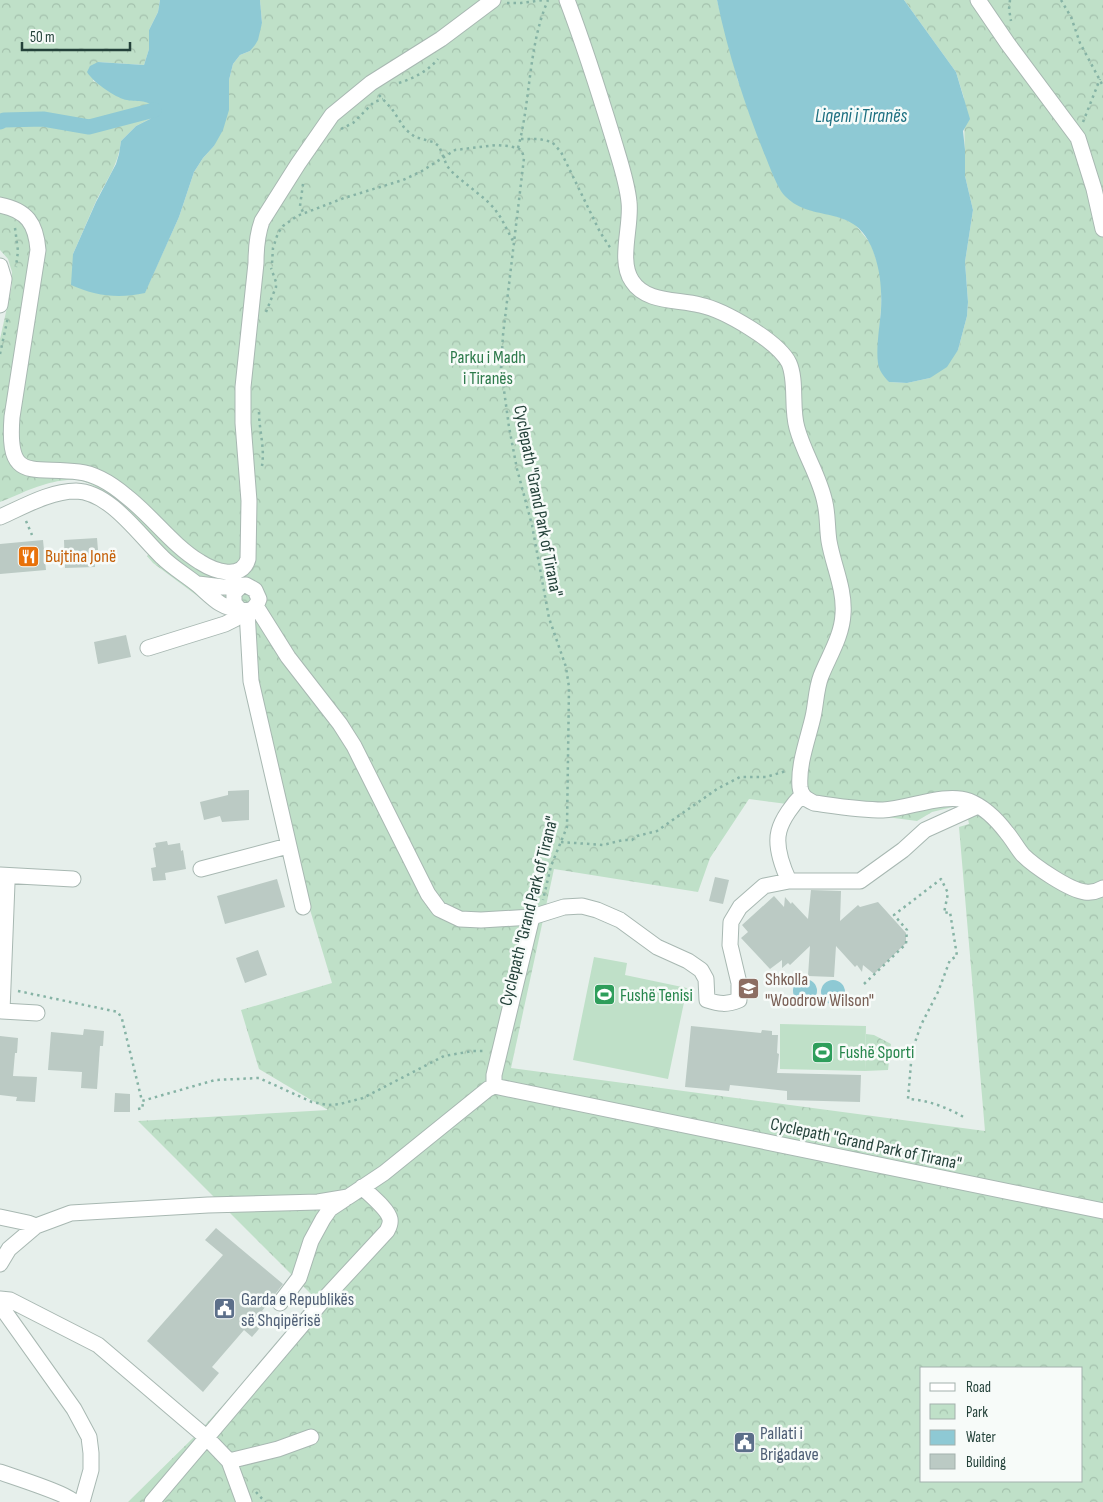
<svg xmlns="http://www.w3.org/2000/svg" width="1103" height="1502" font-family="'Sofia Sans Condensed',sans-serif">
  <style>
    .park { fill: url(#park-crowns); fill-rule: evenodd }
    .pitch { fill: #bfe0c8 }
    .water { fill: #8ec9d4 }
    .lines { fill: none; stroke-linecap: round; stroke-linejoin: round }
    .canal { stroke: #8ec9d4; stroke-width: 15 }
    .building { fill: #bbcac4 }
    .minor-casing { stroke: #a8b8b2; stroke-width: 17 }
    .path { stroke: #86b3a5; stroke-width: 2.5; stroke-dasharray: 2.5 4; stroke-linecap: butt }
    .minor { stroke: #fff; stroke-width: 15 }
    .labels { text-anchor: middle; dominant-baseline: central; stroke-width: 5; stroke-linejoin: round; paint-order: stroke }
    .park-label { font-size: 18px; fill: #2d7a4b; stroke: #f7fbf9 }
    .street-label { font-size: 18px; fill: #24423a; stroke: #f7fbf9 }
    .food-label { font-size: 18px; fill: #c56008; stroke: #f7fbf9; text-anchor: start }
    .education-label { font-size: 18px; fill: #785e54; stroke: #f7fbf9; text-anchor: start }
    .leisure-label { font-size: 18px; fill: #27864d; stroke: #f7fbf9; text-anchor: start }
    .service-label { font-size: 18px; fill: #4e5e75; stroke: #f7fbf9; text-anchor: start }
    .water-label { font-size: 19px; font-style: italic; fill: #1c6f80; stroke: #f7fbf9 }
  </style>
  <defs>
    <pattern id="park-crowns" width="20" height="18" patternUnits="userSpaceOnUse" patternTransform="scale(1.25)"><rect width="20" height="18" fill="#bfe0c8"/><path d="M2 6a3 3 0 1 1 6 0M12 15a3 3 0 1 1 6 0" fill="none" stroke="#a4c1ad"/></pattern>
  </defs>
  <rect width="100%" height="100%" fill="#e6efeb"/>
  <path class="park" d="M0,0H160L158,12L149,30V49L144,65L98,62L93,81L137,100L149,102L154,106V114L150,119L136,126L121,141C119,163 107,180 97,199C89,217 81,236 73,254L145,292L179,217L194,172L203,158L214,146L229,94V80L233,64L240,55L250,51L262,23L260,0H717L738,81L833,215L854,223L871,244L881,273V309L878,347L889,382L907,383L930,378L958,350L967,316L968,302L965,262L973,210L965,176L964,98L956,72L904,0H1103V1502H128L196,1435L318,1301L138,1121L328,1110L259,1069L241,1010L332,983L305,893L259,683L252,618L228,616L211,606L153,563L147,556L158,544C137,523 108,485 77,480C67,479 52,482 43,485C28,489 14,497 0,502V339L12,285V272L8,259L0,250ZM749,799L917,821L932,812L965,804L969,824L959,827L985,1131L511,1068L554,869L698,892L710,858ZM922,1368H1082V1481H922Z
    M866,1034L874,1035L891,1044L888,1070L865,1071Z"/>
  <path class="pitch" d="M594,957L627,963L625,975L687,988L668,1079L573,1060Z
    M780,1024L866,1026L865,1071L780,1069Z"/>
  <path class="water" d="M160,0H260L262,23L258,40L255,45L250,51L240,55L233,64L229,80V110L223,130L214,146L203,158L194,172L179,217L145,293C118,299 96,296 71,285L73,254L96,202L116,164L119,154L121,141L136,126L150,119L154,114V107C145,98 134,103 123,99C112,95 93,82 87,72L90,66L98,62L144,65L149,49V30L158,12Z
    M717,0H904L956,72L970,119L963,131L965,150V176L973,210L965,262L968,302L967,316L958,350L947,367L930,378L907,383L889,382C886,379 882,374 880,370C874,358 880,324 881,310C882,287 880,267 871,246C853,204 812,223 786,197C777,189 769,164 764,153C744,103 728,53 717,0Z
    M793 991a12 12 0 1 1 24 0a12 12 0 1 1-24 0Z
    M821 992a12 12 0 1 1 24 0a12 12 0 1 1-24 0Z"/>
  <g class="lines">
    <path class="canal" d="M0,122L4,120L43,119L89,127L154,110"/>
  </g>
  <path class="building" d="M97,538L98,550H94L95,567L65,568L64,540Z
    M43,540L46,570L0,574V544Z
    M126,635L131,657L98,664L94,642Z
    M249,790V820L222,822L220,816L204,820L200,802L228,795V791Z
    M167,841L168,845L180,843L181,851L183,850L186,869L165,873L166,880L153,881L151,868L156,867L153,848L156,847L155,843Z
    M715,877L729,880L723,904L709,901Z
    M277,879L285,907L225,924L217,896Z
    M811,890L841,891L840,921L858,905L860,907L878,902L906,933V943L874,974L863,965L862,972L857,965L855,967L836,946L834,977L808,976L810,946L790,965L788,963L782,968V960L770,969L741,938L748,932L742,925L774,896L784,907L785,897L791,904L792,902L808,919Z
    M258,950L267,975L245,983L236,958Z
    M691,1026L761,1033L762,1030L772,1031V1035H778L777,1053L779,1054L777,1073L861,1075L860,1102L787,1100V1091L730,1085L729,1091L685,1087Z
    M84,1029L104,1031L103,1046H100L97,1089L81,1088L82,1072L48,1070L51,1032L83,1035Z
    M0,1036L18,1038L17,1053H15L13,1076L37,1077L35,1102L16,1101L17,1097L0,1095Z
    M115,1093L130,1094V1112H114Z
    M216,1228L283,1284L262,1311L269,1317L252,1337L244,1330L212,1367L219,1373L203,1392L147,1341L223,1255L205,1240Z"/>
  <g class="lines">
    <defs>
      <path id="minor" d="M567,0C584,45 599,92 613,138C619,159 627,181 629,202C632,225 618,261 632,281C646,303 677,299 700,305C724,310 778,341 789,363C797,381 791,408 797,428C804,454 820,477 825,503C828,516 827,528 829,541C833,565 845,589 843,614C842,636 829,656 821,676C816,689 816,704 813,717C808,739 798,764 800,787C801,796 806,799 814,803C836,806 860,810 883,810C908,809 945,792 969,801C984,807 998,821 1007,833C1013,840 1017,848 1023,855C1034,866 1069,890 1085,892C1091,893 1098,891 1103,888
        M978,0L1008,44L1078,138L1094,189L1103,229
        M0,205C27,210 36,224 38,250L12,417C7,483 30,466 79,472C97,474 113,485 126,496C152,516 172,545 200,562C214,571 242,581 248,559L249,501L243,423V387L256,263C256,248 257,235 262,221L298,164L332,115L371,83L441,39L493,0
        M0,266L4,279L0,305
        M0,517C23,507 50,491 76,491C110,492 139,535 162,557C173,568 186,575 198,585C211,596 221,609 239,609
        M198,584L223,587L246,585L255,590L259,599C256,609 250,612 240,610L234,603V593L241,586
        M256,606L288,657L340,724L354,746L428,894L439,909L460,919L481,920L532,917L564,907L582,906L597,910L620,920L657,947L688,961L701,970L706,979L707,1000C719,1004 727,1005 739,1000V983L730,945L731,922L740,907L764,886L789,881
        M247,611L251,681L303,907
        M148,648L225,624L235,619L240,610
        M802,795C793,804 782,819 779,831C775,846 783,868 789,881H860L903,850L925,830L978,806
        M201,869L288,846
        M0,875L73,879
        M6,876L7,883L2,1011L37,1013
        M532,917L494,1075V1086L1103,1211
        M0,1217L28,1223L36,1226
        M0,1264L9,1249L36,1226L71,1213L208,1205L318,1202L348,1197L384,1173L488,1089L494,1086
        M0,1299L10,1300L98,1345L206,1437L229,1461L244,1502
        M280,1303L299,1278L311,1241L323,1219L330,1209L345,1199
        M0,1305L74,1409L89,1437L91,1453V1470L82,1502
        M229,1461L278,1449L311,1437
        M0,1472C14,1477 68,1494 74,1502
        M152,1502L325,1298L387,1231C389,1227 391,1224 390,1219C388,1209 370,1195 362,1187"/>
    </defs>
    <use href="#minor" class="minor-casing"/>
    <path class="path" d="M1010,0L1009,9L1011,21
      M1061,0L1071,17L1080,43L1103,86
      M507,3H521L544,0
      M399,83C414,78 428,71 438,59
      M379,95L392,109L405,129L415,137L433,142L439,146L447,166L454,174L486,200L494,208L501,218L513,241
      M1083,122L1100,79
      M341,129L353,123L374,102L383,99
      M521,139H539L552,142L561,152L600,232L611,249
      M518,148C531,100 528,46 548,0
      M303,184L300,206L304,214
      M15,228L18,251L16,267
      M272,263L273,248L278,233L283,226L297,216L344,198L403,180L422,171L455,150L497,145L508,146L518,148L522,151L524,158L503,335L501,368L509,427L517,469L532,525L549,618L566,667L569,687L567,827L551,866L543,900
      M266,312L276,287V282L271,268
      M0,354L8,317
      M259,412C259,430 265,447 262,466
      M26,521L32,535
      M561,842L603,845L623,840H632L637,836L657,831L717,789L740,777H766L786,771
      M864,984L906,944L907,930L894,915L941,879L948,893L944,913L950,912L957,956L950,960L938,992L921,1025L912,1051L908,1099C928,1100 949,1108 965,1118
      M18,991L118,1012L122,1019L142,1101L215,1080L259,1078L312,1102L328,1105L340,1104L363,1098L444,1056L473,1051H486
      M138,1109L143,1108L142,1101
      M256,1492L265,1502"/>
    <use href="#minor" class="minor"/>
  </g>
  <defs>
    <symbol id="restaurant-square" viewBox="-11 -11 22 22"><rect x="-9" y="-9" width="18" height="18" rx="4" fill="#e8710a" stroke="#f7fbf9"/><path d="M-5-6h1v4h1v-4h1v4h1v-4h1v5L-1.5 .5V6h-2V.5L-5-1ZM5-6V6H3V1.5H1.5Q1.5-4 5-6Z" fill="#fff"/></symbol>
    <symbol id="school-square" viewBox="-11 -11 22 22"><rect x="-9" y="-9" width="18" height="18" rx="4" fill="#8d6e63" stroke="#f7fbf9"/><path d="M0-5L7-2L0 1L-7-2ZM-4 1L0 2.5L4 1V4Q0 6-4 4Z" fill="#fff"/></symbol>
    <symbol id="stadium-square" viewBox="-11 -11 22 22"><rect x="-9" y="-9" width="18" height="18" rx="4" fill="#2e9e5b" stroke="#f7fbf9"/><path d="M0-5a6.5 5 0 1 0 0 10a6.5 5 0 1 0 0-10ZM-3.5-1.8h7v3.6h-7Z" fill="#fff"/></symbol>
    <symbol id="civic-square" viewBox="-11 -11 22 22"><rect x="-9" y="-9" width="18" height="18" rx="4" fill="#5c6f8a" stroke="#f7fbf9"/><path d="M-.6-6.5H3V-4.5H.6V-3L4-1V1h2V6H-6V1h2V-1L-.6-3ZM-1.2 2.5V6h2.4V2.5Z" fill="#fff"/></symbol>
  </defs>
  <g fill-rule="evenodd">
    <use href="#restaurant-square" x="16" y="544" width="25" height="25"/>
    <use href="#school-square" x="736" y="976" width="25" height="25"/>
    <use href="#stadium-square" x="592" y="982" width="25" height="25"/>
    <use href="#stadium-square" x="810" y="1040" width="25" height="25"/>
    <use href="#civic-square" x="212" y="1296" width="25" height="25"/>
    <use href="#civic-square" x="732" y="1430" width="25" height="25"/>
  </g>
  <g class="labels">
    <g class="park-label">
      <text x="488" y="357">Parku i Madh<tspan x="488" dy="21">i Tiranës</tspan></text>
    </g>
    <g class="street-label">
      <text transform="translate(538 501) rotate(79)">Cyclepath "Grand Park of Tirana"</text>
      <text transform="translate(529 911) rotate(-76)">Cyclepath "Grand Park of Tirana"</text>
      <text transform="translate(866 1144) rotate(12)">Cyclepath "Grand Park of Tirana"</text>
    </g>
    <g class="food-label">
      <text x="45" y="556">Bujtina Jonë</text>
    </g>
    <g class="education-label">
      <text x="765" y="979">Shkolla<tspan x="765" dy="21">"Woodrow Wilson"</tspan></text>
    </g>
    <g class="leisure-label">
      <text x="620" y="995">Fushë Tenisi</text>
      <text x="839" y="1052">Fushë Sporti</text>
    </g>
    <g class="service-label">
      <text x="241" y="1299">Garda e Republikës<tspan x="241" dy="21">së Shqipërisë</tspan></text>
      <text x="760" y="1433">Pallati i<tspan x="760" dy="21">Brigadave</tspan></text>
    </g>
    <g class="water-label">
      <text x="861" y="116">Liqeni i Tiranës</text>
    </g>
  </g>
  <rect x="920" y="1367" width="162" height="115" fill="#f7fbf9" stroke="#a3b1ad"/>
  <rect x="930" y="1383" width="25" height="8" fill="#ffffff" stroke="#a3b1ad"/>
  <text x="966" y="1392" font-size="15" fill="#24423a">Road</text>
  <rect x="930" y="1404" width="25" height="15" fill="url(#park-crowns)" stroke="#a3b1ad"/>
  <text x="966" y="1417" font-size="15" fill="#24423a">Park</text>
  <rect x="930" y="1430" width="25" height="15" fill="#8ec9d4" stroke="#a3b1ad"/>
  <text x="966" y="1442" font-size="15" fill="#24423a">Water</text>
  <rect x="930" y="1454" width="25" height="15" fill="#bbcac4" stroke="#a3b1ad"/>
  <text x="966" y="1467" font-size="15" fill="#24423a">Building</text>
  <path d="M22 42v8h108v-8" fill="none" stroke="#24423a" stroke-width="2.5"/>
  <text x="30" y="42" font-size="15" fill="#24423a" stroke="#f7fbf9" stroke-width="4" paint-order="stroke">50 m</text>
</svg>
